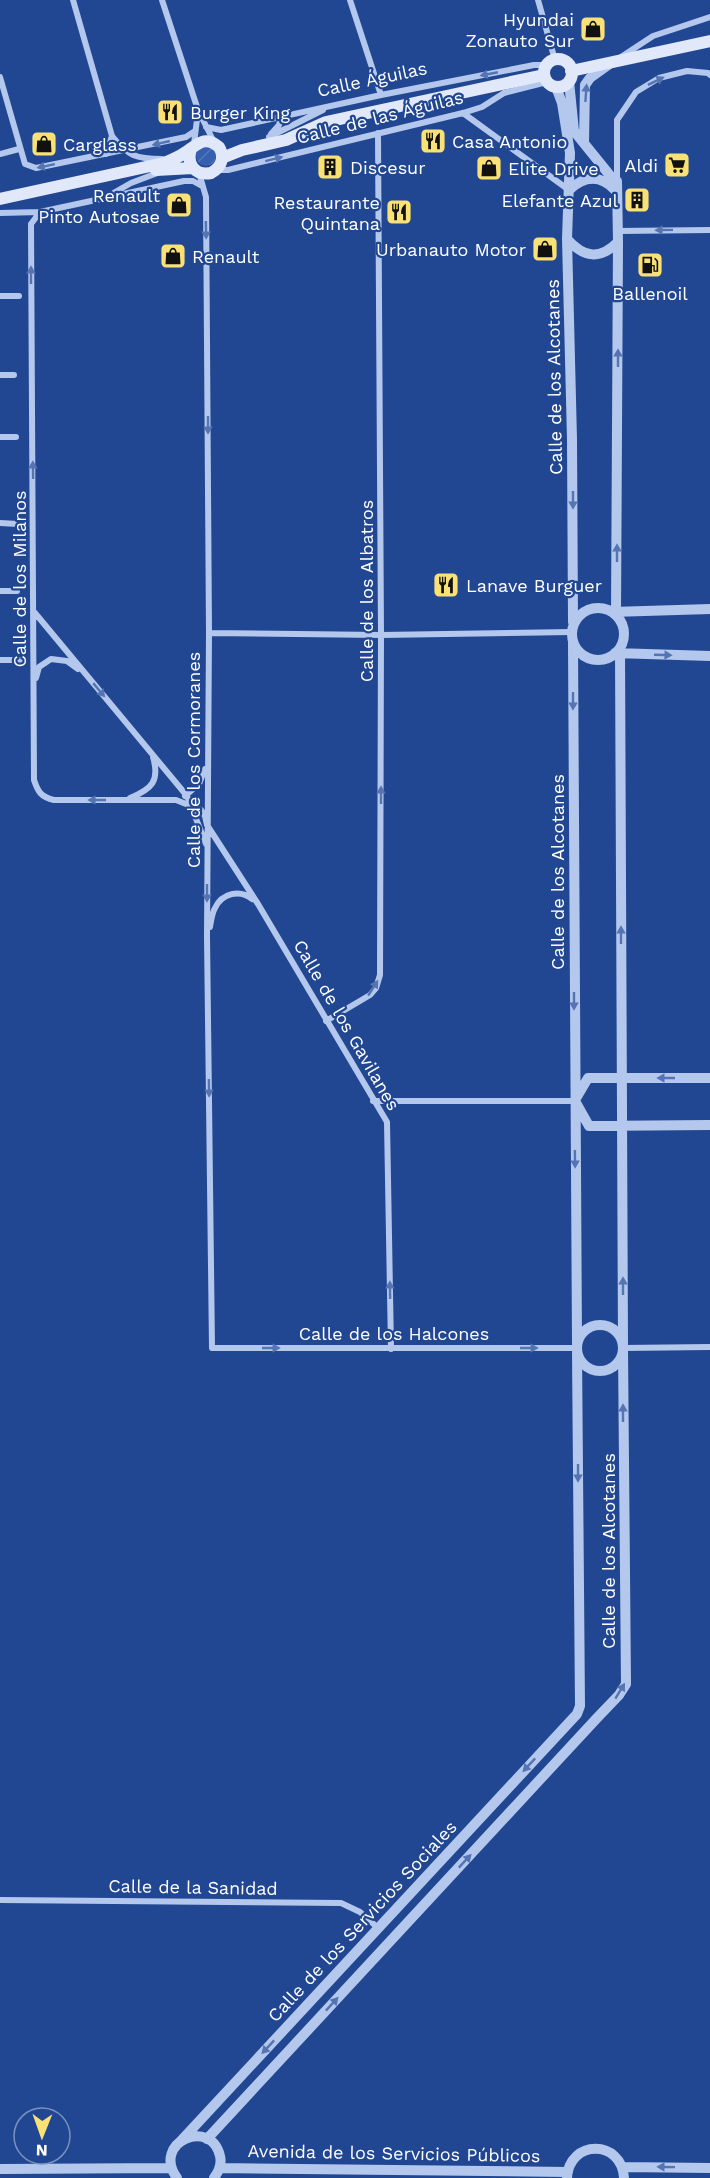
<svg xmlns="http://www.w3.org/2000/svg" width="710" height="2178" font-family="'Work Sans',sans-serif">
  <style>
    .garden { fill: url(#garden-furrows) }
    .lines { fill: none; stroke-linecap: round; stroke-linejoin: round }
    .minor { stroke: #b4c8ed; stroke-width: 6 }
    .tertiary { stroke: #b4c8ed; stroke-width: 10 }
    .secondary { stroke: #e0e8fa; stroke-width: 12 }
    .oneway { fill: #5574b2 }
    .labels { text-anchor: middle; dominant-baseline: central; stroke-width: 4.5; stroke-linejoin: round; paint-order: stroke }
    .poi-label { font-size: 18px; fill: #fff; stroke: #224792; text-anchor: start }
    .street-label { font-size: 18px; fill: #fff; stroke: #224792 }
  </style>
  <defs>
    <pattern id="garden-furrows" width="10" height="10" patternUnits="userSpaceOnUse" patternTransform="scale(1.5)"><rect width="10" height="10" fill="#365faf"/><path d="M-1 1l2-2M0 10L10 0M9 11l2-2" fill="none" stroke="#5477bb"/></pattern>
  </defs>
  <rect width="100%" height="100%" fill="#224792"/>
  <path class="garden" d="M196 156a10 10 0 1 1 20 0a10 10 0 1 1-20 0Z"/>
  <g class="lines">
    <path class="minor" d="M73,0L112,136C128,156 136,159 162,159
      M162,0L198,110L214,142
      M350,0L381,95
      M538,0L555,60
      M621,57L653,36L710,17
      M0,77L25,164L36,168L186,137L195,131
      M463,113L569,190
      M206,127L221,130L381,95L534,65H546
      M271,134L279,125L281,117
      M269,137L323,110
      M194,144L198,111
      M0,154L19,149
      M106,154L112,136
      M217,170H228L463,113L482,107L504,93L547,82
      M199,173L206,197L209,633L207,936L212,1348H576
      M617,181V120L636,92L659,78L687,71L708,73L710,75
      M202,186L193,181H184L40,212L31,224L34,780C38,792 41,797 54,800H176L201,810L205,816L207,825L258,904L387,1122L391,1349
      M110,195L131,183L160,172
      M0,213L40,212
      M618,231L710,230
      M0,296H19
      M0,375H14
      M0,437H16
      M0,523L18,524
      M0,591H17
      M35,613L187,796L206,844
      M209,633L381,635L571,632
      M0,660H22
      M36,678L39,667L51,659L67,661L78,669
      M185,796L199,784L205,769
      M130,798C152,789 160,781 153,757
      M210,927C211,921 212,913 215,908C222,893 240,889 252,899
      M326,1021L370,995L376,988L380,975L381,635L378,133
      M373,1101H574
      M623,1348L710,1347
      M0,1900L341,1903L360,1912L378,1928"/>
    <path class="tertiary" d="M569,81L574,131L612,178L617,181L618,242L616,615
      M556,87L562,103L570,153L567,239L572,439L573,622
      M584,143L585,85L590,78L611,63
      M569,190C584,176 600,174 615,190
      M567,239C584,258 600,260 618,242
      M572 634a26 26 0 1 1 52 0a26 26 0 1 1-52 0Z
      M612,612L710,609
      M573,643L577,1344
      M620,648L623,1344
      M615,653L710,656
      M575,1100L588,1078H710
      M575,1101L589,1126L710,1125
      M577 1348a23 23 0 1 1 46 0a23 23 0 1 1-46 0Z
      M207,2139L597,1718L619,1695L626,1684L623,1351
      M179,2143L577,1714L580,1706L577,1352
      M622,2167L710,2168
      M220,2168L568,2172
      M0,2169L171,2168
      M177,2178C151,2142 211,2117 220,2156C222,2164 219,2171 214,2178
      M567,2178C569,2139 622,2139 624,2178"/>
    <path class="secondary" d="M544 73a14 14 0 1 1 28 0a14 14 0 1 1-28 0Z
      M571,71L710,41
      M222,158L242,150L286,140L326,122L544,75
      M156,170L193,168
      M0,199L164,163C172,160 179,157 186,152C198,144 205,135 219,147C225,157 222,167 211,173C195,176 186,164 191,149"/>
  </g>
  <defs><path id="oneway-solid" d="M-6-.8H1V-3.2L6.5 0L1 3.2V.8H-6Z" transform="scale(1.5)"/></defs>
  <g class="oneway">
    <use href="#oneway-solid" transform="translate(489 74) rotate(169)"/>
    <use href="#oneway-solid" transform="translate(656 81) rotate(-26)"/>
    <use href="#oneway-solid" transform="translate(586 93) rotate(-86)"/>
    <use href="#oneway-solid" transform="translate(161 143) rotate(167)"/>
    <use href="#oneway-solid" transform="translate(274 159) rotate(-14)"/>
    <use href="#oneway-solid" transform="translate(46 166) rotate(168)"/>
    <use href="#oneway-solid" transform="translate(206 230) rotate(89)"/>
    <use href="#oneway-solid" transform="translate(664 230) rotate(179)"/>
    <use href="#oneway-solid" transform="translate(31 275) rotate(-90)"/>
    <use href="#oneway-solid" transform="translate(618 358) rotate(-90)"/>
    <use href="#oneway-solid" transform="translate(208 425) rotate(90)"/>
    <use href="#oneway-solid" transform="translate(33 470) rotate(-91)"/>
    <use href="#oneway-solid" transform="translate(573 500) rotate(90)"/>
    <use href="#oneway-solid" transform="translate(617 553) rotate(-90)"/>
    <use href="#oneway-solid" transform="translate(663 655) rotate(2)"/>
    <use href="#oneway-solid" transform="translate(99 690) rotate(50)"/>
    <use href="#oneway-solid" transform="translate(573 701) rotate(90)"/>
    <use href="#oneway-solid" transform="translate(381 795) rotate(-90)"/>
    <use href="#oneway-solid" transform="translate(97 800) rotate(-180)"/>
    <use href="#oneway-solid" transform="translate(207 893) rotate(90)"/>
    <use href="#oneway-solid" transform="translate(621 935) rotate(-90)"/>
    <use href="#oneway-solid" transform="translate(373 988) rotate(-57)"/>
    <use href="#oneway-solid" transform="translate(574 1001) rotate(90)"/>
    <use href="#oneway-solid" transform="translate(666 1078) rotate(180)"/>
    <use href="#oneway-solid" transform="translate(209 1088) rotate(89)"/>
    <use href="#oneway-solid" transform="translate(575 1159) rotate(89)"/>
    <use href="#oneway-solid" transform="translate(623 1286) rotate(-90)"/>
    <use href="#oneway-solid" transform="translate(390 1290) rotate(-91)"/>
    <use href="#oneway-solid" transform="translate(271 1348)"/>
    <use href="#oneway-solid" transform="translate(529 1348)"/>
    <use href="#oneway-solid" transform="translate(623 1413) rotate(-90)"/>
    <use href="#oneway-solid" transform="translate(578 1473) rotate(90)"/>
    <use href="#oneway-solid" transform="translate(620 1691) rotate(-59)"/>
    <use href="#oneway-solid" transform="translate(529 1765) rotate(133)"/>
    <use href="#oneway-solid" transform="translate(465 1861) rotate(-47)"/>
    <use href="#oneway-solid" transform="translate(332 2004) rotate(-47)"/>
    <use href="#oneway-solid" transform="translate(268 2047) rotate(133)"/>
    <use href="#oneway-solid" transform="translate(666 2167) rotate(-179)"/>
  </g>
  <defs>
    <symbol id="shop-square" viewBox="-11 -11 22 22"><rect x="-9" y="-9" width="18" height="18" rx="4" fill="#f9e176" stroke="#224792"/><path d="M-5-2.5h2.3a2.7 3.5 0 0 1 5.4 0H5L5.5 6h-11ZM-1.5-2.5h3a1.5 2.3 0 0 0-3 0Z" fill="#111"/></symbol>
    <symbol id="restaurant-square" viewBox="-11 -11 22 22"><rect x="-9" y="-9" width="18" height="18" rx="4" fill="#f9e176" stroke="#224792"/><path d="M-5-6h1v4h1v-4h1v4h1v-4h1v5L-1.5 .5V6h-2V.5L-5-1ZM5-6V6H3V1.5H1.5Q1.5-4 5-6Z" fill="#111"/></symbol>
    <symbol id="supermarket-square" viewBox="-11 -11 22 22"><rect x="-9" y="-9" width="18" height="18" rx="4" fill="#f9e176" stroke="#224792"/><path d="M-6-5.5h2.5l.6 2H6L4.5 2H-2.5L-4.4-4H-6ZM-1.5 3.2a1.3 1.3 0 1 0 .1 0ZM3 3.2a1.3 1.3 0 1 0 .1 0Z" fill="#111"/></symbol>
    <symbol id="building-square" viewBox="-11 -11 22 22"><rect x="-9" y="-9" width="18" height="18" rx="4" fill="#f9e176" stroke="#224792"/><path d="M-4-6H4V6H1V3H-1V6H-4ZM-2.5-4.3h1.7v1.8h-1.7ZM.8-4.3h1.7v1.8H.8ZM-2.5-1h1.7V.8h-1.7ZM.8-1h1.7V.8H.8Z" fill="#111"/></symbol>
    <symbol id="fuel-square" viewBox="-11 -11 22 22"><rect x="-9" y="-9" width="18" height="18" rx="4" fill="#f9e176" stroke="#224792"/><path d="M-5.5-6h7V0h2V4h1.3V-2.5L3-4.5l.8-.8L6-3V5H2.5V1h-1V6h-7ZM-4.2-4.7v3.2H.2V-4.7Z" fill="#111"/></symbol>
  </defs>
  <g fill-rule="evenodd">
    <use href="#shop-square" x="578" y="14" width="30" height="30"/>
    <use href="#restaurant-square" x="155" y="97" width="30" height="30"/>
    <use href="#restaurant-square" x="418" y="126" width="30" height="30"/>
    <use href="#shop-square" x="29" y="129" width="30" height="30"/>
    <use href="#supermarket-square" x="662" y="150" width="30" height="30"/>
    <use href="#building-square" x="315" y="152" width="30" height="30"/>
    <use href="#shop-square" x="474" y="153" width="30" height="30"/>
    <use href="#building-square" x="622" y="185" width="30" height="30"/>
    <use href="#shop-square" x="164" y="190" width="30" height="30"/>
    <use href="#restaurant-square" x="384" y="197" width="30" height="30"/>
    <use href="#shop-square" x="530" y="234" width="30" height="30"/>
    <use href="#shop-square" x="158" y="241" width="30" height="30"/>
    <use href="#fuel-square" x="635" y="250" width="30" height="30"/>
    <use href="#restaurant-square" x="431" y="570" width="30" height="30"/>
  </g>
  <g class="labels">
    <g class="poi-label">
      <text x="574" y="19" text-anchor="end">Hyundai<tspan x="574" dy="21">Zonauto Sur</tspan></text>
      <text x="190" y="112">Burger King</text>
      <text x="452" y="141">Casa Antonio</text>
      <text x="63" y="144">Carglass</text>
      <text x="658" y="165" text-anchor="end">Aldi</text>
      <text x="350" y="167">Discesur</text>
      <text x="508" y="168">Elite Drive</text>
      <text x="160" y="195" text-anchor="end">Renault<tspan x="160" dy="21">Pinto Autosae</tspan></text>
      <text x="618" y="200" text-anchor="end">Elefante Azul</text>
      <text x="380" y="202" text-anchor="end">Restaurante<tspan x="380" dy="21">Quintana</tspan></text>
      <text x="526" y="249" text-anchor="end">Urbanauto Motor</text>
      <text x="192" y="256">Renault</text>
      <text x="650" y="293" text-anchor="middle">Ballenoil</text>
      <text x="466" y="585">Lanave Burguer</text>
    </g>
    <g class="street-label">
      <text transform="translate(372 79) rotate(-12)">Calle Águilas</text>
      <text transform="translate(380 117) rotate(-14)">Calle de las Águilas</text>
      <text transform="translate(554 377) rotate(-91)">Calle de los Alcotanes</text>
      <text transform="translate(19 579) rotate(-90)">Calle de los Milanos</text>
      <text transform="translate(366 591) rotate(-90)">Calle de los Albatros</text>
      <text transform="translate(193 760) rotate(-90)">Calle de los Cormoranes</text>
      <text transform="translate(557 872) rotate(-90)">Calle de los Alcotanes</text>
      <text transform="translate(347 1025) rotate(60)">Calle de los Gavilanes</text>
      <text x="394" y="1333">Calle de los Halcones</text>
      <text transform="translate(608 1551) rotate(-90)">Calle de los Alcotanes</text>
      <text transform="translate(193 1887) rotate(1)">Calle de la Sanidad</text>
      <text transform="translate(362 1921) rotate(-47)">Calle de los Servicios Sociales</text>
      <text transform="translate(394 2153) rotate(1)">Avenida de los Servicios Públicos</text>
    </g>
  </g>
  <g transform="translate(42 2136) rotate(181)"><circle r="28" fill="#224792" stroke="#7a91be" stroke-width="1.5"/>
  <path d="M0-4.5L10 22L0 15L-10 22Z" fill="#f9e176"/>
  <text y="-9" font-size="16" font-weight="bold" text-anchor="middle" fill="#ffffff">N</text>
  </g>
</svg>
